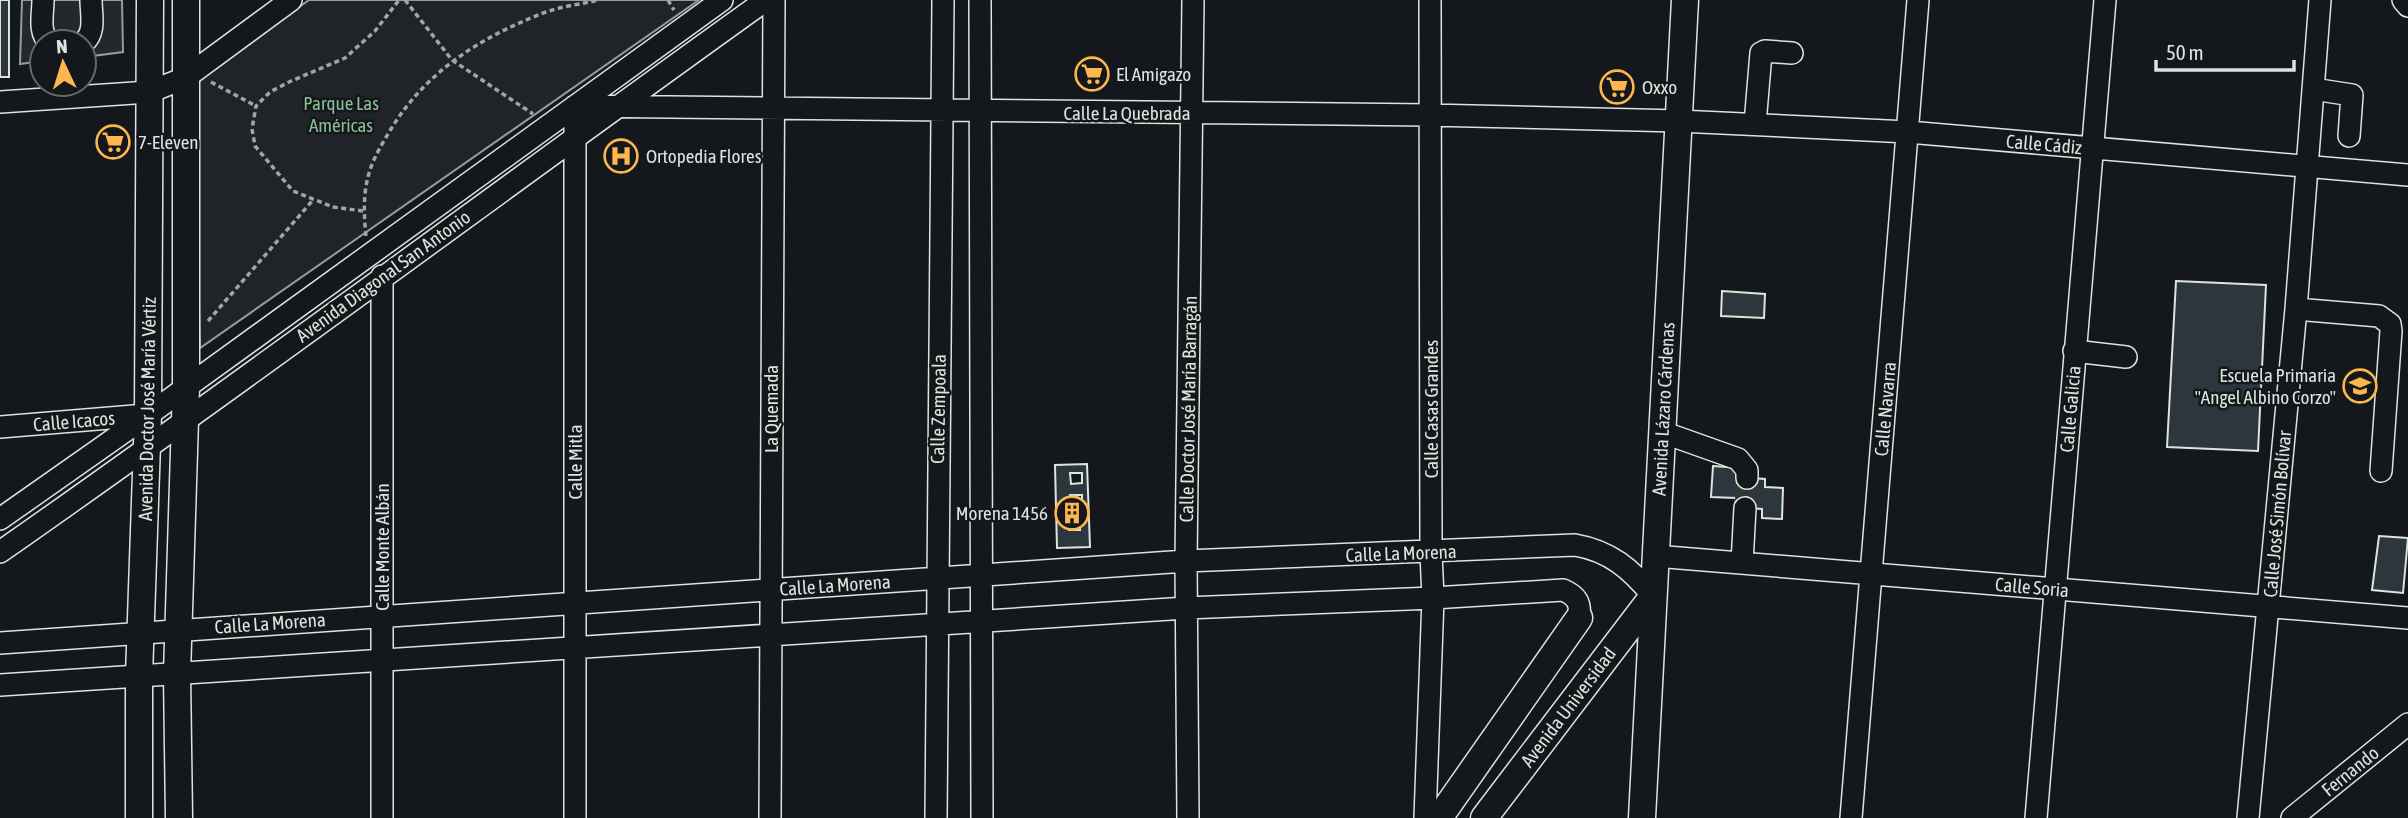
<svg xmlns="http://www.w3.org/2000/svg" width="2408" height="818" font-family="'Asap Condensed',sans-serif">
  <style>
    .green { fill: #202428; stroke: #939e99; stroke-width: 2 }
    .parking { fill: #24282b; stroke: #939e99; stroke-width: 2 }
    .building { fill: #2c363c; stroke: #d8e6dc; stroke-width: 2; fill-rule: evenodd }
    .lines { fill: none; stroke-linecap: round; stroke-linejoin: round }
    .minor-tunnel { stroke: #313739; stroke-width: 21; stroke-dasharray: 21 10; stroke-linecap: butt }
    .minor-casing { stroke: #d8e6dc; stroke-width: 24 }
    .major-casing { stroke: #d8e6dc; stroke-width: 29 }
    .path { stroke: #9da8a2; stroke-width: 3.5; stroke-dasharray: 5 3.5; stroke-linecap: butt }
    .minor { stroke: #14181c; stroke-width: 21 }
    .major { stroke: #14181c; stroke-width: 26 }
    .labels { text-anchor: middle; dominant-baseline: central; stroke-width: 5; stroke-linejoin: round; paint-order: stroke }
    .poi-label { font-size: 19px; fill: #d8e6dc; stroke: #14181c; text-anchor: start }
    .park-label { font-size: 19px; fill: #8ac095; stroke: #14181c }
    .street-label { font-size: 19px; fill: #d8e6dc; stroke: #14181c }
  </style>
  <rect width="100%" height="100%" fill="#14181c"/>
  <path class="green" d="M309,0H699L200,348L194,82Z"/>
  <path class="parking" d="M22,0H122L123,52L84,57V42H42V61L20,64Z"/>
  <path class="building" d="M0,0H9V77H0Z
    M2176,281L2266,285L2258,451L2167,447Z
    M1722,291L1765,294L1764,318L1721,316Z
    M1087,464L1090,547L1057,548L1055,465ZM1070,473H1082V483L1071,484ZM1070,495H1082V505H1070ZM1069,520H1080V530H1069Z
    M1713,466L1741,468L1740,477L1765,479V487L1783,488L1782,519L1762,518V509L1735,507L1736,498L1711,497Z
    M2379,536L2408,538L2403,593L2372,590Z"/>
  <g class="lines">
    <path class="minor-tunnel" d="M1745,508L1747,478"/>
    <defs>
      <path id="minor" d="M43,0C43,14 38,32 49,42
        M980,0L982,818
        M2403,0L2408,6
        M84,42C96,32 91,14 91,0
        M2313,89L2352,95L2349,136
        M0,102L149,92L185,78L291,0
        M1755,124L1761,53L1765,51L1792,53
        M2296,309L2379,316L2390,324L2391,331L2381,471
        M2074,351L2126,357
        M0,427L146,415
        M1662,432L1738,459L1747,470V478
        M0,519L148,415L722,0
        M0,552C258,372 510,183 766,0
        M1655,556L2408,618
        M1742,563L1745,508
        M0,643L1186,561L1575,545C1610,551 1631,569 1653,596
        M0,685L1186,608L1433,598L1563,590C1577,596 1581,603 1579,618
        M382,818V276
        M575,818V106L1429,115L1679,121L1908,132L2408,175
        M770,818L774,0
        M936,818L943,0
        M1188,818L1186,561L1193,0
        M1425,818L1433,598L1431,553L1430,0
        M1851,818L1918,0
        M2036,818L2105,0
        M2248,818L2296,309L2320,0
        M2292,818L2408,724"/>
      <path id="major" d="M139,818V676L148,415L150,0
        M179,818L177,674L186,388V0
        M1439,818L1579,618
        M1484,818L1653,596
        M1642,818L1685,0"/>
    </defs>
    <use href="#minor" class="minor-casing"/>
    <use href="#major" class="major-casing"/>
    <path class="path" d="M405,0L452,60L533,114
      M668,0L674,10
      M211,82L256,106
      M363,211L333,207L293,191L255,146L252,129L256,106L270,92L289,82L345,58L375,31L399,0
      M366,236C364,217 363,196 368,177C372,160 382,144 391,129C427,70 483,36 546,12C563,6 582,4 599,0
      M208,321L313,200"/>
    <use href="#minor" class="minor"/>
    <use href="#major" class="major"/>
  </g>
  <defs>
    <symbol id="supermarket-ring" viewBox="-11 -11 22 22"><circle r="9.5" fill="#14181c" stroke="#ffb74d" stroke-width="1.5"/><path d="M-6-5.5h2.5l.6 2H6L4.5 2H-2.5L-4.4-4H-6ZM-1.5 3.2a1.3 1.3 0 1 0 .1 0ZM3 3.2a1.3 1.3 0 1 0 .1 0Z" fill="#ffb74d"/></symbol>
    <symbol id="hospital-ring" viewBox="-11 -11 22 22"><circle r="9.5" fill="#14181c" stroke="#ffb74d" stroke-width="1.5"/><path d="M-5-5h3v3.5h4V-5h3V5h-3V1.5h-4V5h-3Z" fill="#ffb74d"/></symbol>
    <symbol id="school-ring" viewBox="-11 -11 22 22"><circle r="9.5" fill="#14181c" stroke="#ffb74d" stroke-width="1.5"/><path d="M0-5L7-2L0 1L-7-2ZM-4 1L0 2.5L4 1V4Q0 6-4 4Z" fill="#ffb74d"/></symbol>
    <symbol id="building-ring" viewBox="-11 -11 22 22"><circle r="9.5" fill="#14181c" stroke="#ffb74d" stroke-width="1.5"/><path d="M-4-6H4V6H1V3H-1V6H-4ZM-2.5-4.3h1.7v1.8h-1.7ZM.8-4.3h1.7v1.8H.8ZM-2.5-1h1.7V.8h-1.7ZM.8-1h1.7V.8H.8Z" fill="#ffb74d"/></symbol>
  </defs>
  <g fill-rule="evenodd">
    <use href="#supermarket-ring" x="1073" y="55" width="38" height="38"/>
    <use href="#supermarket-ring" x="1598" y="68" width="38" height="38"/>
    <use href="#supermarket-ring" x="94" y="123" width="38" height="38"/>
    <use href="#hospital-ring" x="602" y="137" width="38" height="38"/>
    <use href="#school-ring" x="2341" y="367" width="38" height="38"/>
    <use href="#building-ring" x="1053" y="494" width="38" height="38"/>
  </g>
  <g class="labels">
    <g class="poi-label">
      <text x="1116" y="74">El Amigazo</text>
      <text x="1642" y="87">Oxxo</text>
      <text x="138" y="142">7-Eleven</text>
      <text x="646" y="156">Ortopedia Flores</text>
      <text x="2336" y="375" text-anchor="end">Escuela Primaria<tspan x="2336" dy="22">"Angel Albino Corzo"</tspan></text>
      <text x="1048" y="513" text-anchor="end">Morena 1456</text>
    </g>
    <g class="park-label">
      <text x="341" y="103">Parque Las<tspan x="341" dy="22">Américas</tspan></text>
    </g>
    <g class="street-label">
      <text x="1127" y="113">Calle La Quebrada</text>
      <text transform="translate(2044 144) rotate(5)">Calle Cádiz</text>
      <text transform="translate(383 276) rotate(-36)">Avenida Diagonal San Antonio</text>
      <text transform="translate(147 409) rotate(-89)">Avenida Doctor José María Vértiz</text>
      <text transform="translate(771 409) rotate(-90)">La Quemada</text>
      <text transform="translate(938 409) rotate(-89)">Calle Zempoala</text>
      <text transform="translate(1188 409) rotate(-89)">Calle Doctor José María Barragán</text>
      <text transform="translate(1431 409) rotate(-90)">Calle Casas Grandes</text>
      <text transform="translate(1663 409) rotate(-87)">Avenida Lázaro Cárdenas</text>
      <text transform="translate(1885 409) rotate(-85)">Calle Navarra</text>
      <text transform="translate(2070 409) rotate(-85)">Calle Galicia</text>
      <text transform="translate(74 421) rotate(-5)">Calle Icacos</text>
      <text transform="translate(575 462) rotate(-90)">Calle Mitla</text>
      <text transform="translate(2277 514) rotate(-85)">Calle José Simón Bolívar</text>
      <text transform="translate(382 547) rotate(-90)">Calle Monte Albán</text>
      <text transform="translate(1401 553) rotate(-2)">Calle La Morena</text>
      <text transform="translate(835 585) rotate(-4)">Calle La Morena</text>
      <text transform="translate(2032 587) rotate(5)">Calle Soria</text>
      <text transform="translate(270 623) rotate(-4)">Calle La Morena</text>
      <text transform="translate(1568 707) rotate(-53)">Avenida Universidad</text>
      <text transform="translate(2350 771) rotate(-39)">Fernando</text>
    </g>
  </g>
  <g transform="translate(63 63) rotate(356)"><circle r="33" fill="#14181c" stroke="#626a69" stroke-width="2"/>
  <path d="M0-5L12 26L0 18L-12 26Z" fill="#ffb74d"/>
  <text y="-10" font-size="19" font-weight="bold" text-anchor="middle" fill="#d8e6dc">N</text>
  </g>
  <path d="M2156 60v10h138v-10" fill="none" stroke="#d8e6dc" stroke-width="3.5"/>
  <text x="2166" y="60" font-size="21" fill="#d8e6dc" stroke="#14181c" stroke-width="5" paint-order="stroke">50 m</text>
</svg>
